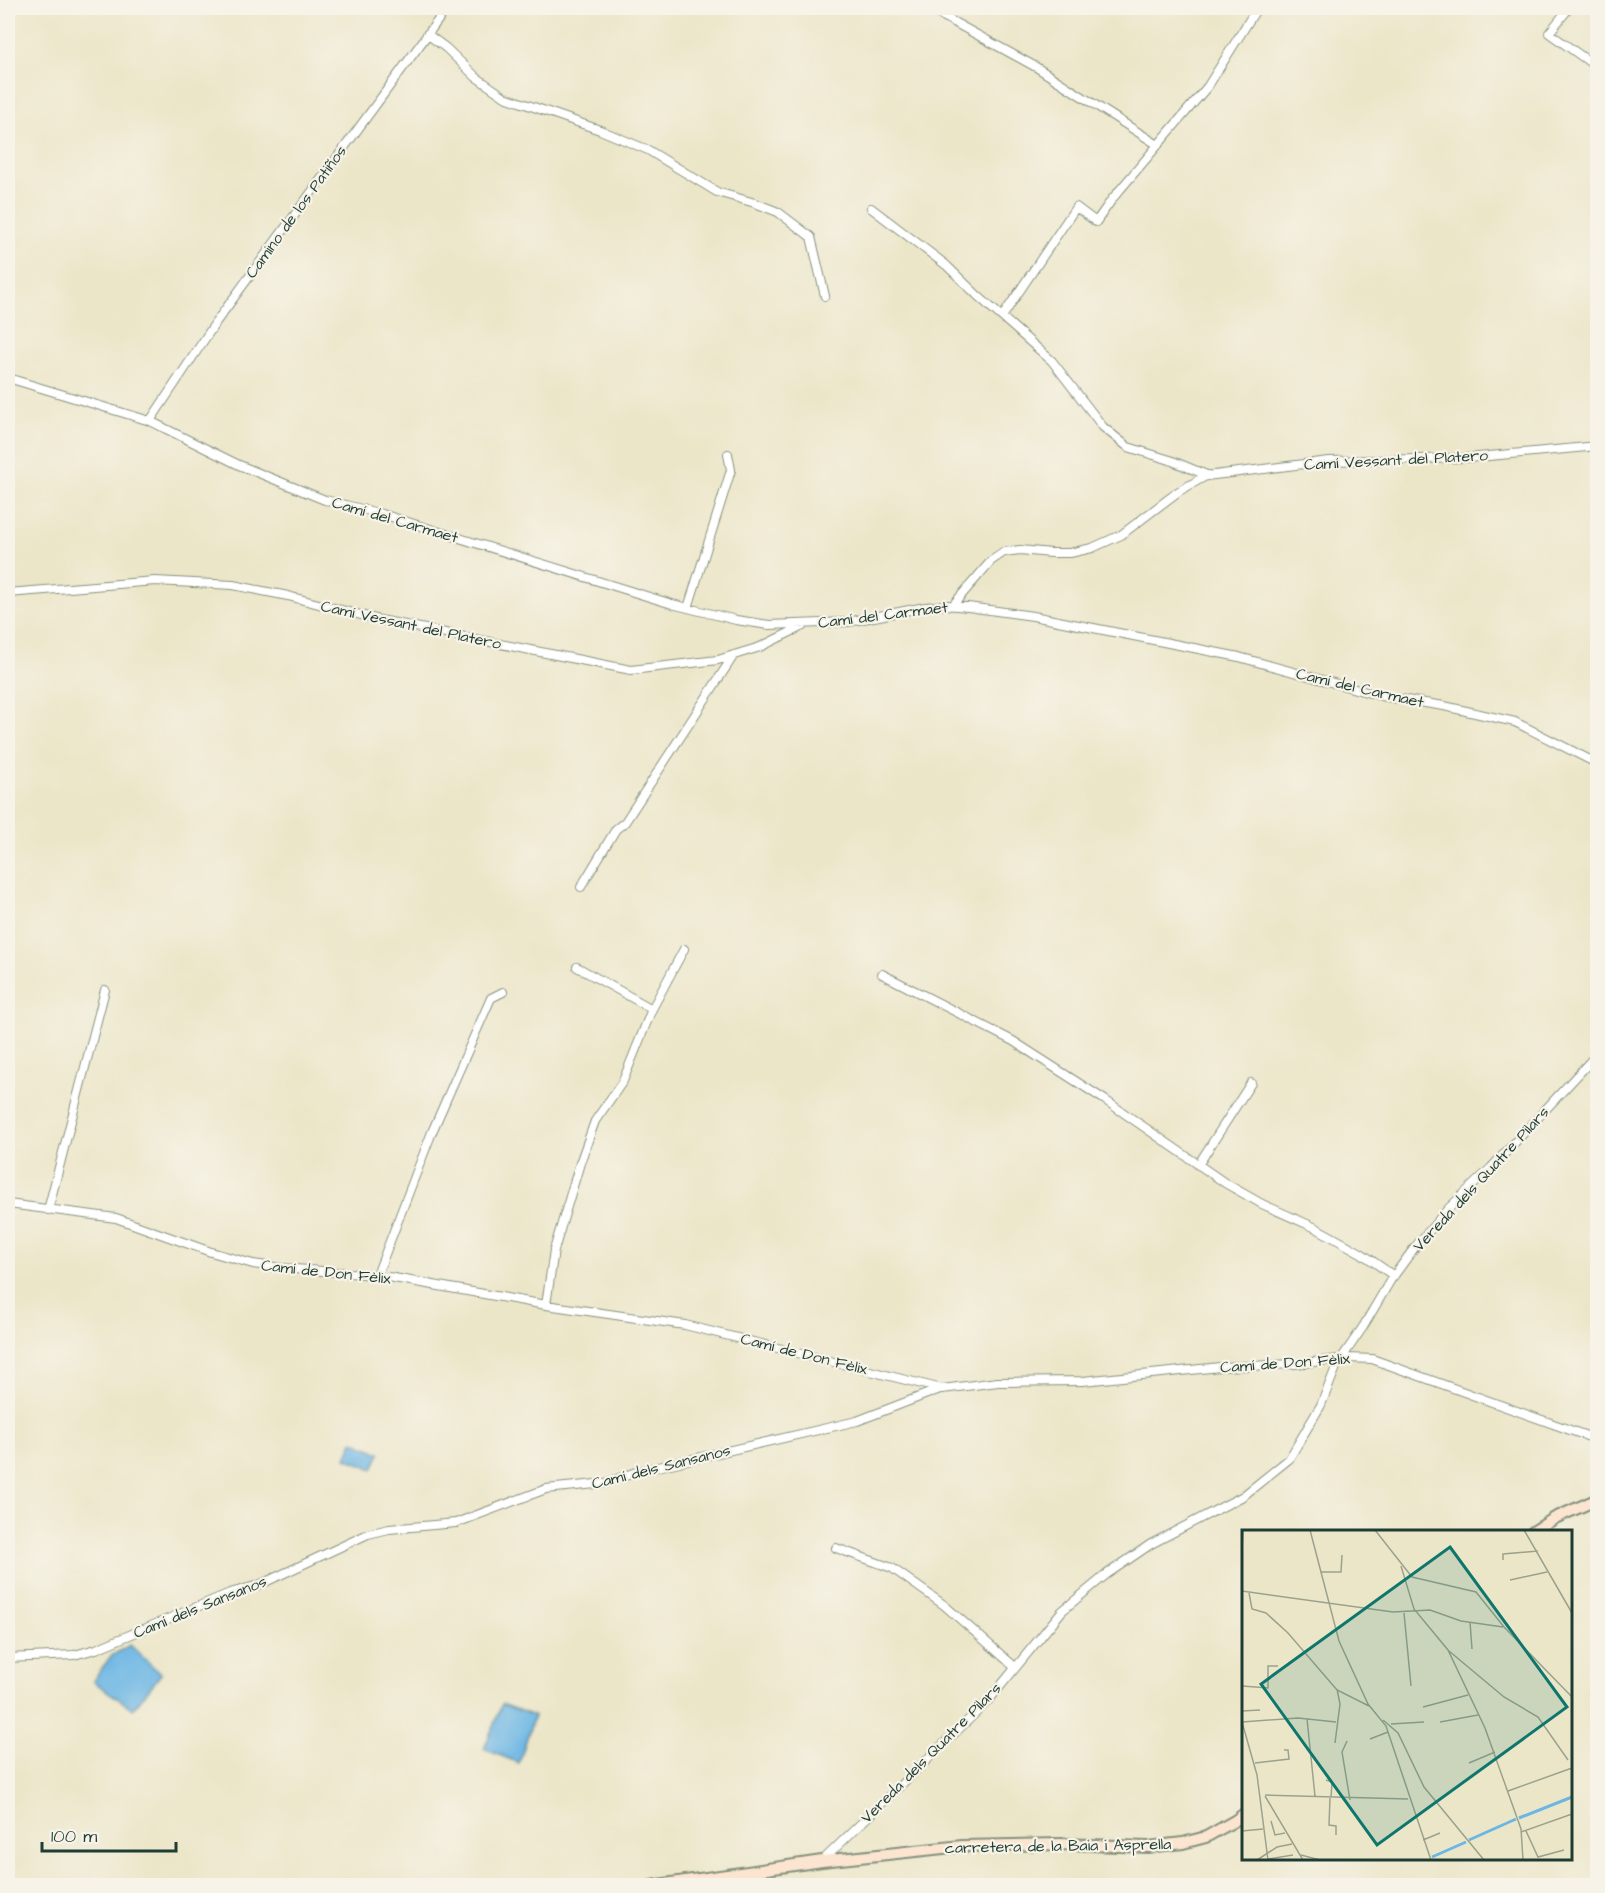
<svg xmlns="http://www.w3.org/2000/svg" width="1605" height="1893" font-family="'Architects Daughter',sans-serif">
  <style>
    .water { fill: #6cb6e4; stroke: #467a8c; stroke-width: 1.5 }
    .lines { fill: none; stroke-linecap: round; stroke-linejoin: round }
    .minor-casing { stroke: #86927e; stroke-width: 10 }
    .secondary-casing { stroke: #86927e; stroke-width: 14 }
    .minor { stroke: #fff; stroke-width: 8 }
    .secondary { stroke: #fce5d0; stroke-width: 10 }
    .labels { text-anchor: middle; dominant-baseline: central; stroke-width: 4.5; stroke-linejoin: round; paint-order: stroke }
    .street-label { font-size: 16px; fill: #1f3d34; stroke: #f7f3e8 }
    .inset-river { fill: none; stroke: #6cb6e4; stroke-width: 3 }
    .inset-road { fill: none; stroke: #9aa28d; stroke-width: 1.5 }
    .view { fill: #0f766e; fill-opacity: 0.15; stroke: #0f766e; stroke-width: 3 }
    .inset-edge { fill: none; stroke: #1f3d34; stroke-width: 3 }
  </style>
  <rect width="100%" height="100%" fill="#f7f3e8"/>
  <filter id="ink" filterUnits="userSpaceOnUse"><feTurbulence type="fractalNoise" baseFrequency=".0167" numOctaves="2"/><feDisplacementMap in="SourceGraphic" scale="12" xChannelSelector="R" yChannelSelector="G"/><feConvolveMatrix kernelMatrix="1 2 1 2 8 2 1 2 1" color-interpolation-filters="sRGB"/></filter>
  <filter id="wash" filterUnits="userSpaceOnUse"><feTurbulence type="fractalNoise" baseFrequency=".008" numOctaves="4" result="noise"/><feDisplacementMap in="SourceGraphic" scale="24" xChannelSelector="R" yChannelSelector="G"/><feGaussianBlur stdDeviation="1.35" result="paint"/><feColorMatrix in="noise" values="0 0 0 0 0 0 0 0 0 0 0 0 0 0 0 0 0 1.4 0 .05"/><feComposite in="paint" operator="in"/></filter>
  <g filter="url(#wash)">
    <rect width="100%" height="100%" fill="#ece6c9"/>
    <path class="water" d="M353,1441L380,1453L373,1469L346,1458Z
      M130,1645L161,1674L133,1709L93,1681L111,1656Z
      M502,1704L534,1716L519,1763L484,1749Z"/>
  </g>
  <g filter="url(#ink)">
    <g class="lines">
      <defs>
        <path id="minor" d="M928,8L1036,67L1158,145
          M1569,8L1549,33L1598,68
          M427,34L446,48L476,77L505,97L600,130L648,150L717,192L755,203L778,212L811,237L825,296
          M871,208L946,265L978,296L1052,361L1103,427L1128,447L1170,460L1209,476
          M1002,317L1076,207L1096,222L1113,198L1208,86L1257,8
          M8,378L150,421L239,465L325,500L382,514L672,604L736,620L769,625L848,622L925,607L947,605L968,607L1033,616L1239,657L1381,696L1444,706L1515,722L1598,764
          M150,421L216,322L447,8
          M8,593L155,581L233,585L288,596L380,620L631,670L718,660L760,647L803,626
          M952,606L991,561L1004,552L1020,550L1051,553H1070L1092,548L1121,535L1179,491L1206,476L1329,461L1467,458L1598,446
          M688,608L731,470L728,454
          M581,887L616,829L625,822L734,655
          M577,967L652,1009
          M882,974L1013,1041L1105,1100L1225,1183L1262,1204L1316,1228L1361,1253L1394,1276
          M1198,1165L1251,1083
          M8,1204L116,1218L211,1252L253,1264L281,1268L377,1275L546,1305L685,1325L942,1389L998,1382L1083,1381L1220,1367L1295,1364L1348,1358L1372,1359L1598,1440
          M48,1210L105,990
          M377,1275L432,1132L491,998L503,992
          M546,1305L554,1250L580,1163L595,1121L623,1081L652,1009L684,949
          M836,1548L892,1568L944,1605L1015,1667
          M8,1658L74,1655L96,1649L230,1593L259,1585L368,1534L389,1529L456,1523L546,1489L606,1483L636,1472L857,1421L940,1389
          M822,1861L989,1700L1062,1611L1107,1574L1151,1544L1243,1496L1289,1459L1321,1405L1337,1365L1363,1327L1390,1281L1415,1247L1449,1208L1491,1168L1598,1053"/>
        <path id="secondary" d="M1533,1532L1555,1518L1598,1499
          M651,1886L822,1861L962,1846L1061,1844L1148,1847L1183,1843L1206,1837L1236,1820L1244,1814"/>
      </defs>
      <use href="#minor" class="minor-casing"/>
      <use href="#secondary" class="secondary-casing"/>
      <use href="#minor" class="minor"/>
      <use href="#secondary" class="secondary"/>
    </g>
  </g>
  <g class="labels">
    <g class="street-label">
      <text transform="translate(296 212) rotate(-54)">Camino de los Patiños</text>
      <text transform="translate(1396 460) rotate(-3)">Camí Vessant del Platero</text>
      <text transform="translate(395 520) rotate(16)">Camí del Carmaet</text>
      <text transform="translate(883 615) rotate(-7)">Camí del Carmaet</text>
      <text transform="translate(411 625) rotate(12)">Camí Vessant del Platero</text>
      <text transform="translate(1360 688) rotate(13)">Camí del Carmaet</text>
      <text transform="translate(1481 1179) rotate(-47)">Vereda dels Quatre Pilars</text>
      <text transform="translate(326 1272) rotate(6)">Camí de Don Fèlix</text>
      <text transform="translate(804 1354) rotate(14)">Camí de Don Fèlix</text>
      <text transform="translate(1285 1363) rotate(-4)">Camí de Don Fèlix</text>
      <text transform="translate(661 1467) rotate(-14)">Camí dels Sansanos</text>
      <text transform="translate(200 1607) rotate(-22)">Camí dels Sansanos</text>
      <text transform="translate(931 1753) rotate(-45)">Vereda dels Quatre Pilars</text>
      <text transform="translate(1058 1846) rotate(-1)">carretera de la Baia i Asprella</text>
    </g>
  </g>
  <g transform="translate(1242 1530)">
    <rect width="330" height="330" fill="#ece6c9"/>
    <path class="inset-river" d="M277,288L330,267M227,310L274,289M190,327L224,312"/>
    <path class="inset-road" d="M68,0L97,111L126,174L144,196L189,330M133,0L170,47L234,62L262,97L330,167M282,0L330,83M0,18L1,0M261,30V24L296,21M159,36L172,79L206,120L243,198L279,299L281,330M79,42H99L100,25M268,50L305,42M0,61L151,82L188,80L219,91L261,97M7,63L10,79L24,83L46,103L95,160L127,176M162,83L169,156M228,92L230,119M207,121L262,167L296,187L326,230M0,156L26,158V136H36M181,177L226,165M0,181L18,180M65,189L73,266M141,190L156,203L182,257L242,330M0,192L56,188L94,192M0,192L15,245L26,330M198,192L236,185M149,194L182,192M128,209L146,202M105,211L100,222L108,270M93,213L98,174L95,159M13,233L47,229L46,220H42M227,233L253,222M84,250L90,252L89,268M266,261L330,238M23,265L166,269M23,266L61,330M88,268L87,295L94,296V305M29,291L33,305L43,303M0,301L21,299M284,301L296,327L322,320M279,302L330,284M181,310L198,303M59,325L78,330M26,329L51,325M15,330L35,317L50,314"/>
    <path class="view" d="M208,17L325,177L135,315L19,154Z"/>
    <rect width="330" height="330" class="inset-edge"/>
  </g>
  <rect width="1605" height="1893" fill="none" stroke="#f7f3e8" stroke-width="30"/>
  <path d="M42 1842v9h134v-9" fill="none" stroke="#1f3d34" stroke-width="3"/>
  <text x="51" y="1842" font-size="18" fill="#1f3d34" stroke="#f7f3e8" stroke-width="4.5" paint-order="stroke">100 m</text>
</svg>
